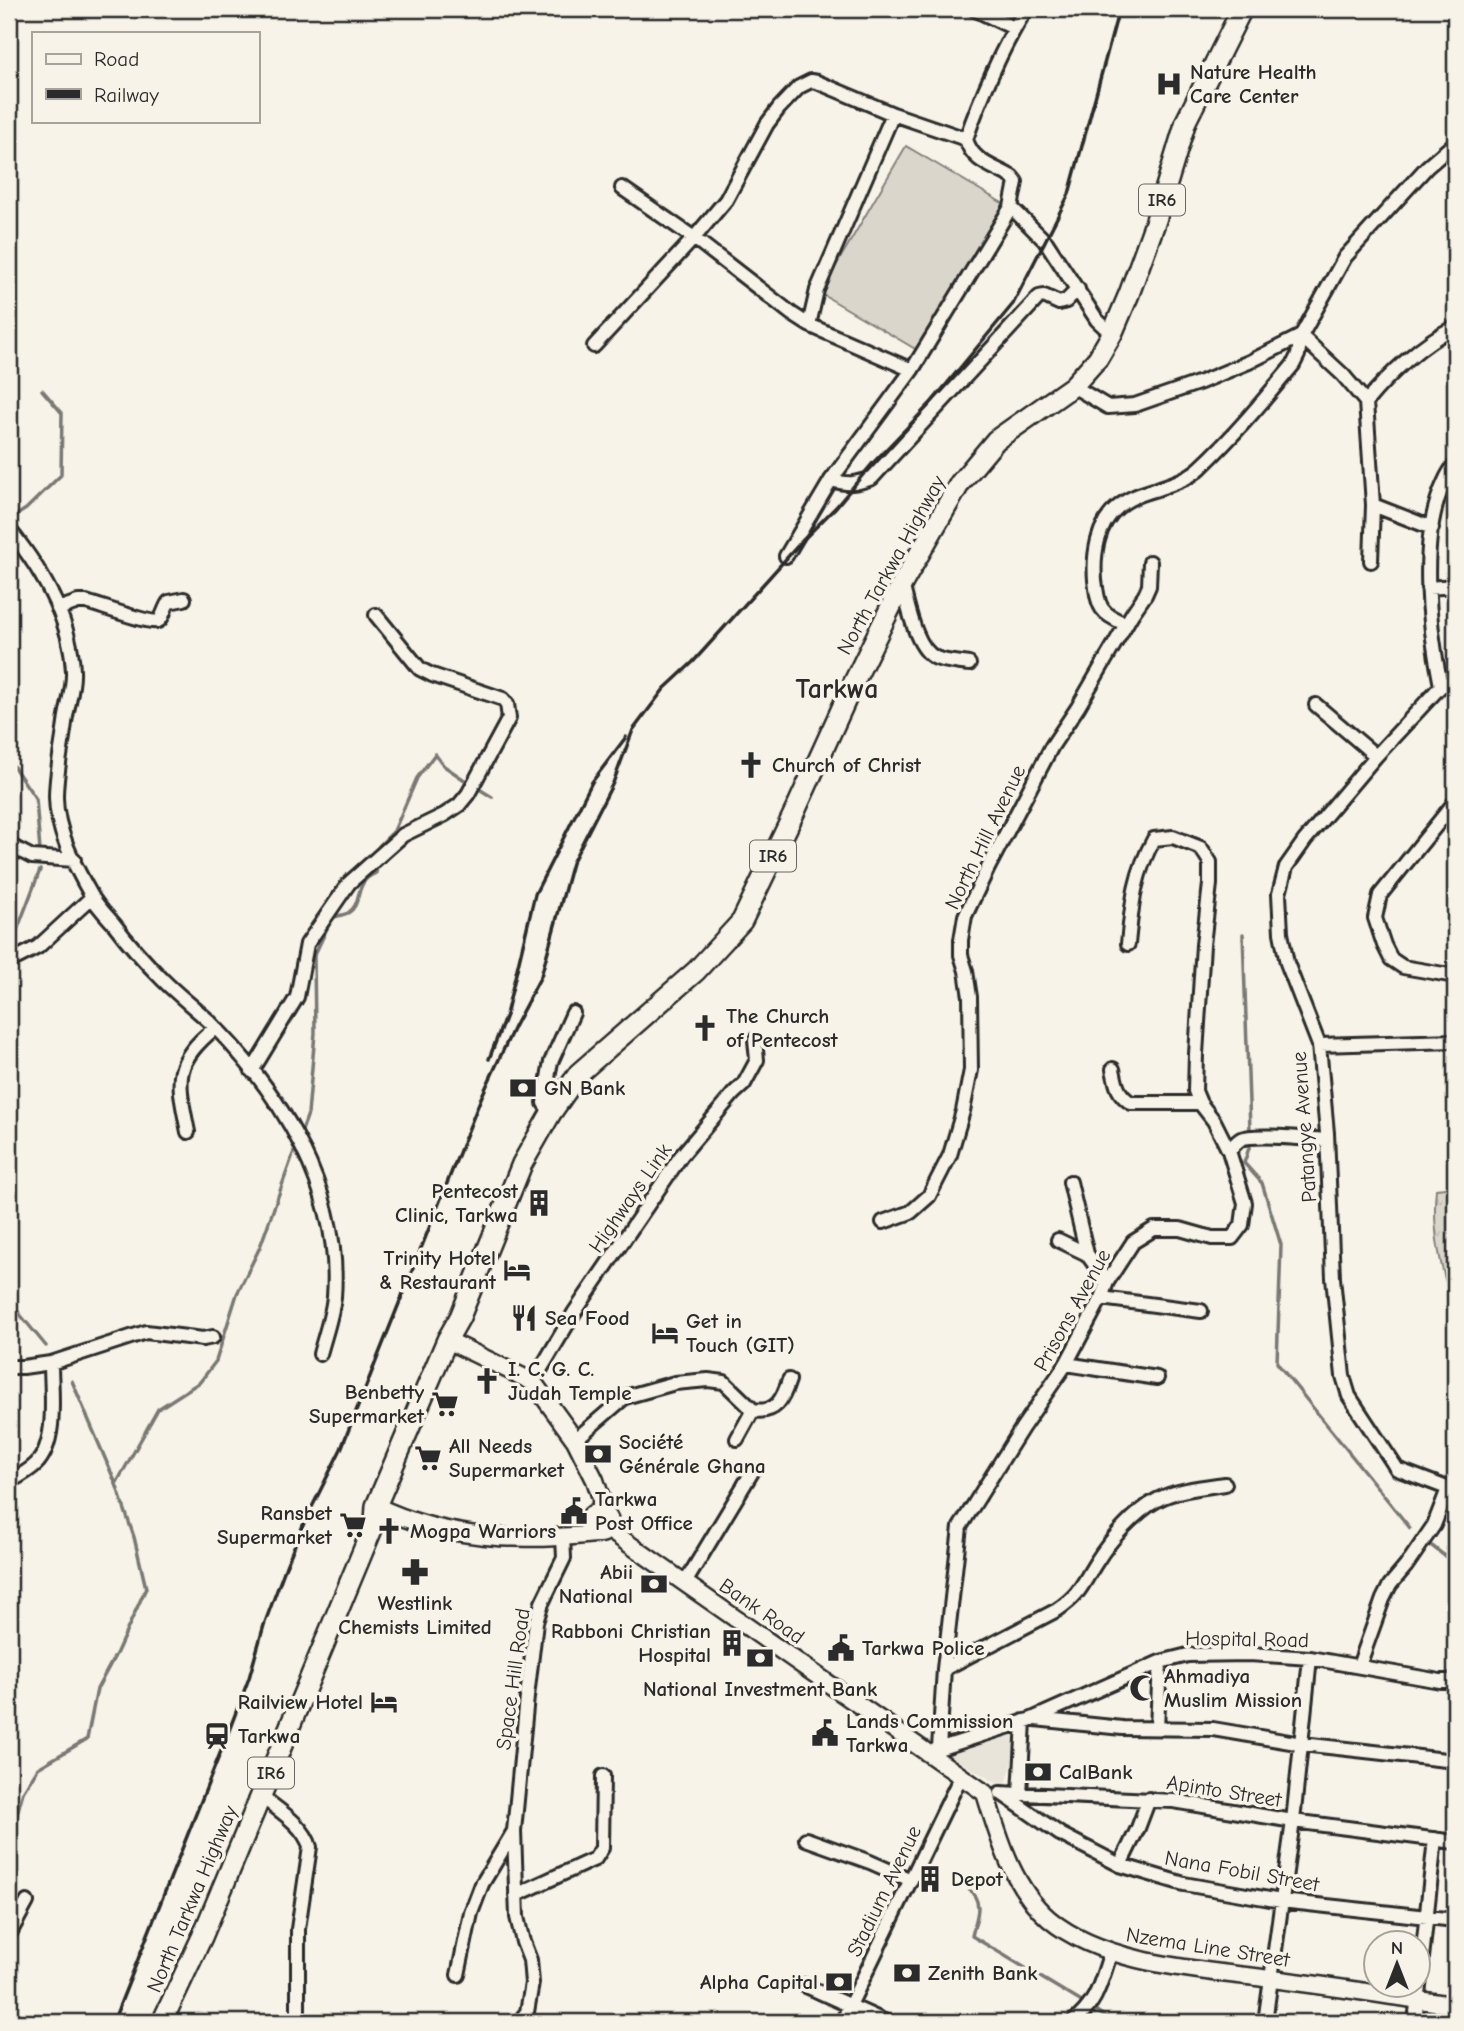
<svg xmlns="http://www.w3.org/2000/svg" width="1464" height="2031" font-family="'Comic Neue',sans-serif">
  <style>
    .built { fill: #e8e4da }
    .grass { fill: #dad6cc; stroke: #82807c; stroke-width: 2 }
    .park { fill: url(#park-tufts); stroke: #82807c; stroke-width: 2 }
    .lines { fill: none; stroke-linecap: round; stroke-linejoin: round }
    .stream { stroke: #7a7874; stroke-width: 3.5 }
    .minor-casing { stroke: #2b2b2b; stroke-width: 18 }
    .tertiary-casing { stroke: #2b2b2b; stroke-width: 21 }
    .primary-casing { stroke: #2b2b2b; stroke-width: 24 }
    .minor { stroke: #f7f3e8; stroke-width: 12 }
    .tertiary { stroke: #f7f3e8; stroke-width: 16 }
    .primary { stroke: #f7f3e8; stroke-width: 19 }
    .rail { stroke: #2b2b2b; stroke-width: 3.5 }
    .labels { text-anchor: middle; dominant-baseline: central; stroke-width: 7; stroke-linejoin: round; paint-order: stroke }
    .shield { fill: #f7f3e8; stroke: #686764; stroke-width: 2 }
    .shield-label { font-size: 19px; font-weight: bold; fill: #2b2b2b }
    .poi-label { font-size: 21px; font-weight: bold; fill: #2b2b2b; stroke: #f7f3e8; text-anchor: start }
    .street-label { font-size: 21px; fill: #2b2b2b; stroke: #f7f3e8 }
    .district-label { font-size: 28px; font-weight: bold; fill: #2b2b2b; stroke: #f7f3e8 }
  </style>
  <defs>
    <pattern id="park-tufts" width="24" height="20" patternUnits="userSpaceOnUse" patternTransform="scale(1.75)"><rect width="24" height="20" fill="#dad6cc"/><path d="M3 7l-1-3M5 7V3M7 7l1-3M15 17l-1-3M17 17v-4M19 17l1-3" fill="none" stroke="#bbb8af"/></pattern>
  </defs>
  <rect width="100%" height="100%" fill="#f7f3e8"/>
  <filter id="ink" filterUnits="userSpaceOnUse"><feTurbulence type="fractalNoise" baseFrequency=".0143" numOctaves="2"/><feDisplacementMap in="SourceGraphic" scale="14" xChannelSelector="R" yChannelSelector="G"/><feConvolveMatrix kernelMatrix="1 2 1 2 8 2 1 2 1" color-interpolation-filters="sRGB"/></filter>
  <g filter="url(#ink)">
    <path class="built" d="M1014,1729L1018,1743L1005,1788L943,1752Z"/>
    <path class="grass" d="M906,146L1004,204L917,350L820,293Z"/>
    <path class="park" d="M1455,1187V1307C1440,1272 1432,1227 1436,1189Z"/>
    <g class="lines">
      <path class="stream" d="M9,520L26,509L61,475L62,413L42,390
        M9,760L36,799L40,851
        M476,787L492,797
        M379,851V846L394,831L417,778L435,754L444,766L469,783
        M1243,934L1250,1130
        M19,953L14,938L40,870
        M300,1136L308,1114L315,1033L314,956L332,918C337,916 343,915 348,913C364,903 352,883 376,873L378,862
        M1250,1145L1244,1163L1262,1183L1281,1245L1277,1363L1410,1528
        M9,1301L46,1346
        M116,1484L158,1409L200,1382L216,1361L237,1294L260,1247L296,1146
        M1432,1546L1455,1564
        M9,1843L23,1792L38,1768L87,1739L97,1689L117,1652L146,1588L134,1537L116,1484L72,1381
        M968,1888C985,1904 976,1917 972,1936L1085,2004
        M1092,2008L1113,2022"/>
      <defs>
        <path id="minor" d="M974,9L1014,28
          M1071,9H1073
          M966,139C972,162 993,166 1012,177L1016,182L1011,207L1046,242L1097,320L1112,334
          M622,188L694,238L792,314L809,325L912,370
          M809,325L817,290L893,114
          M1301,336L1343,375L1366,402L1373,505L1432,528
          M594,346L694,238L726,200L767,124L779,108L799,87L811,81L817,82L893,114L966,139C980,98 1003,46 1026,9
          M1073,386L1108,407L1135,405L1201,382L1249,362L1301,336
          M1366,402C1389,374 1422,343 1455,327
          M831,480C849,485 855,484 872,478L1039,297L1044,296L1059,303L1066,301L1078,289
          M9,529C41,569 71,618 73,671C74,688 67,706 65,723C62,747 56,773 56,797C56,830 75,867 91,895C97,906 106,915 114,924C129,944 145,962 163,980C178,995 195,1008 210,1022C282,1094 342,1192 334,1297C332,1316 325,1335 320,1354
          M786,556L831,480L912,370L1011,207
          M1371,561L1373,505
          M902,584C908,604 915,649 936,658C946,662 958,662 969,664
          M1428,588L1455,586
          M58,609L78,602H86C98,605 149,624 158,621C163,619 165,606 169,602L184,599
          M1126,624C1100,614 1098,607 1095,580C1093,555 1097,524 1118,507C1129,497 1144,493 1157,489C1172,484 1188,479 1200,468C1234,436 1264,400 1293,365L1298,355L1301,336L1345,257L1427,167L1455,143
          M1441,686L1376,756L1305,840L1286,867L1279,894L1281,933L1287,963L1319,1045L1327,1133L1333,1278L1343,1376L1349,1396L1397,1469L1455,1491
          M1441,686C1429,627 1418,539 1444,483C1447,476 1450,470 1455,465
          M1441,686L1455,681
          M1316,705L1376,756
          M1455,802L1380,895L1375,918L1384,945L1391,959L1403,967L1455,976
          M9,845L32,857L74,860
          M9,962L38,947L92,897
          M1319,1045L1455,1041
          M1113,1069C1116,1084 1117,1094 1131,1103H1200
          M252,1071L297,997L307,944L349,883L403,835L444,815L459,805L468,794L509,718L507,704L503,699L432,675L420,669L376,615
          M551,1113L544,1103L549,1072L551,1062L573,1013
          M188,1132C178,1081 171,1064 215,1028
          M1229,1151C1233,1146 1236,1142 1241,1139C1254,1133 1309,1139 1327,1140
          M1070,1182L1087,1254L1107,1282
          M883,1222L911,1212L929,1196L950,1155L963,1111L971,1070L970,997L966,971L961,955V940L965,916L988,868L1052,746L1078,707L1132,614L1145,595L1149,586L1150,562
          M1058,1240L1087,1254
          M1101,1298L1201,1311
          M1066,1364L1157,1378
          M9,1367H23L51,1363L146,1332L203,1339L213,1337
          M533,1382L574,1313L681,1156L734,1093L744,1084L757,1060L755,1040
          M753,1410C776,1414 783,1399 789,1380
          M575,1440L625,1397L675,1383L708,1380L724,1382L753,1410L737,1439
          M9,1482C18,1477 29,1471 36,1464C58,1442 51,1391 51,1363
          M685,1583L752,1472
          M1359,1666L1383,1599L1390,1585L1406,1566L1434,1525L1448,1489
          M944,1669L1057,1610C1081,1594 1082,1584 1097,1561C1110,1540 1135,1512 1157,1500C1175,1490 1204,1487 1225,1484
          M1035,1719L1122,1728L1213,1729L1302,1744L1455,1761
          M1157,1728L1160,1662
          M939,1748L944,1669L960,1527L1022,1428L1066,1364L1101,1298L1107,1282L1133,1242L1154,1229H1180L1212,1238H1232L1242,1225L1245,1203L1229,1151L1214,1121L1200,1103L1195,1091L1196,1054L1203,945L1210,884V862L1201,848L1173,837L1154,839C1134,875 1132,904 1128,944
          M935,1750L1032,1719L1160,1662L1188,1655L1249,1654L1310,1658L1440,1681H1455
          M1000,1793L1174,1801L1293,1821L1455,1842
          M1001,1793L1060,1834L1120,1865L1184,1884L1281,1901L1455,1920
          M1020,1794L1024,1721
          M261,1796C278,1810 304,1825 310,1847L298,1929V2022
          M806,1839L870,1862L911,1880
          M1120,1865L1138,1828L1149,1799
          M516,1895L588,1862L595,1859L602,1848L603,1776
          M9,1935L27,1902
          M458,1975L471,1913L482,1884L514,1831
          M804,1985L886,2022
          M519,2022L527,2012L532,1983L530,1960L523,1942L517,1917L514,1831L527,1697L536,1622L542,1603L564,1558L563,1537
          M842,2022L961,1776
          M1073,2022C1098,2003 1101,1980 1111,1952
          M1265,2022L1293,1821L1310,1658
          M1415,2022L1435,1839"/>
        <path id="tertiary" d="M447,1340L533,1382L575,1440L595,1480L601,1498V1512
          M376,1506C446,1540 519,1542 595,1534
          M588 1523a11 11 0 1 1 22 0a11 11 0 1 1-22 0Z
          M609,1530L985,1793C999,1838 1012,1887 1049,1919C1104,1965 1202,1970 1271,1979C1333,1986 1394,1997 1455,2005"/>
        <path id="primary" d="M375,1522L376,1506L447,1340L460,1317L522,1164L551,1113L579,1073L696,971L742,921L796,809L852,686L902,584L960,483L996,440L1073,386L1098,358L1112,334L1129,294L1156,220L1186,121L1242,9
          M162,2022L202,1937L375,1522L382,1513"/>
      </defs>
      <use href="#minor" class="minor-casing"/>
      <use href="#tertiary" class="tertiary-casing"/>
      <use href="#primary" class="primary-casing"/>
      <use href="#minor" class="minor"/>
      <use href="#tertiary" class="tertiary"/>
      <use href="#primary" class="primary"/>
      <path class="rail" d="M489,1059L506,1015L535,894L592,782L626,737
        M113,2022L225,1741L249,1678L264,1625L286,1566L304,1523L341,1449L481,1098L514,1027L541,976L572,863L613,783L633,730L664,689L693,662L803,540L836,507L872,464L930,404L1013,304L1069,194L1119,9"/>
    </g>
  </g>
  <defs>
    <symbol id="hospital-bare" viewBox="-9 -9 18 18"><path d="M-5-5h3v3.5h4V-5h3V5h-3V1.5h-4V5h-3Z" fill="#2b2b2b" stroke="#f7f3e8" stroke-width="2.5" paint-order="stroke"/></symbol>
    <symbol id="church-bare" viewBox="-9 -9 18 18"><path d="M-1.2-6h2.4v3.5h3.3v2.4h-3.3V6h-2.4V-.1h-3.3v-2.4h3.3Z" fill="#2b2b2b" stroke="#f7f3e8" stroke-width="2.5" paint-order="stroke"/></symbol>
    <symbol id="bank-bare" viewBox="-9 -9 18 18"><path d="M-6-4H6V4H-6ZM0-2.3a2.3 2.3 0 1 0 0 4.6a2.3 2.3 0 1 0 0-4.6Z" fill="#2b2b2b" stroke="#f7f3e8" stroke-width="2.5" paint-order="stroke"/></symbol>
    <symbol id="building-bare" viewBox="-9 -9 18 18"><path d="M-4-6H4V6H1V3H-1V6H-4ZM-2.5-4.3h1.7v1.8h-1.7ZM.8-4.3h1.7v1.8H.8ZM-2.5-1h1.7V.8h-1.7ZM.8-1h1.7V.8H.8Z" fill="#2b2b2b" stroke="#f7f3e8" stroke-width="2.5" paint-order="stroke"/></symbol>
    <symbol id="hotel-bare" viewBox="-9 -9 18 18"><path d="M-6-4.5h1.5V1H6V5H4.5V3h-9V5H-6ZM-4 0a1.8 1.8 0 1 1 3.6 0ZM.5 0V-2.5h3Q6-2.5 6 0Z" fill="#2b2b2b" stroke="#f7f3e8" stroke-width="2.5" paint-order="stroke"/></symbol>
    <symbol id="restaurant-bare" viewBox="-9 -9 18 18"><path d="M-5-6h1v4h1v-4h1v4h1v-4h1v5L-1.5 .5V6h-2V.5L-5-1ZM5-6V6H3V1.5H1.5Q1.5-4 5-6Z" fill="#2b2b2b" stroke="#f7f3e8" stroke-width="2.5" paint-order="stroke"/></symbol>
    <symbol id="supermarket-bare" viewBox="-9 -9 18 18"><path d="M-6-5.5h2.5l.6 2H6L4.5 2H-2.5L-4.4-4H-6ZM-1.5 3.2a1.3 1.3 0 1 0 .1 0ZM3 3.2a1.3 1.3 0 1 0 .1 0Z" fill="#2b2b2b" stroke="#f7f3e8" stroke-width="2.5" paint-order="stroke"/></symbol>
    <symbol id="civic-bare" viewBox="-9 -9 18 18"><path d="M-.6-6.5H3V-4.5H.6V-3L4-1V1h2V6H-6V1h2V-1L-.6-3ZM-1.2 2.5V6h2.4V2.5Z" fill="#2b2b2b" stroke="#f7f3e8" stroke-width="2.5" paint-order="stroke"/></symbol>
    <symbol id="pharmacy-bare" viewBox="-9 -9 18 18"><path d="M-2-6h4v4h4v4h-4v4h-4v-4h-4v-4h4Z" fill="#2b2b2b" stroke="#f7f3e8" stroke-width="2.5" paint-order="stroke"/></symbol>
    <symbol id="mosque-bare" viewBox="-9 -9 18 18"><path d="M3.5-4.9A6 6 0 1 0 3.5 4.9A5 5 0 1 1 3.5-4.9Z" fill="#2b2b2b" stroke="#f7f3e8" stroke-width="2.5" paint-order="stroke"/></symbol>
    <symbol id="station-bare" viewBox="-9 -9 18 18"><path d="M-3-6H3Q5-6 5-4V2Q5 4 3 4L4.5 6H3L1.5 4h-3L-3 6H-4.5L-3 4Q-5 4-5 2V-4Q-5-6-3-6ZM-3.5-4v3h7v-3ZM-3.5 1v1.5H-2V1ZM2 1v1.5H3.5V1Z" fill="#2b2b2b" stroke="#f7f3e8" stroke-width="2.5" paint-order="stroke"/></symbol>
  </defs>
  <g fill-rule="evenodd">
    <use href="#hospital-bare" x="1150" y="65" width="38" height="38"/>
    <use href="#church-bare" x="732" y="746" width="38" height="38"/>
    <use href="#church-bare" x="686" y="1009" width="38" height="38"/>
    <use href="#bank-bare" x="504" y="1069" width="38" height="38"/>
    <use href="#building-bare" x="520" y="1184" width="38" height="38"/>
    <use href="#hotel-bare" x="498" y="1251" width="38" height="38"/>
    <use href="#restaurant-bare" x="505" y="1299" width="38" height="38"/>
    <use href="#hotel-bare" x="646" y="1314" width="38" height="38"/>
    <use href="#church-bare" x="468" y="1362" width="38" height="38"/>
    <use href="#supermarket-bare" x="426" y="1385" width="38" height="38"/>
    <use href="#bank-bare" x="579" y="1435" width="38" height="38"/>
    <use href="#supermarket-bare" x="409" y="1439" width="38" height="38"/>
    <use href="#civic-bare" x="555" y="1492" width="38" height="38"/>
    <use href="#supermarket-bare" x="334" y="1506" width="38" height="38"/>
    <use href="#church-bare" x="370" y="1512" width="38" height="38"/>
    <use href="#pharmacy-bare" x="396" y="1553" width="38" height="38"/>
    <use href="#bank-bare" x="635" y="1565" width="38" height="38"/>
    <use href="#building-bare" x="713" y="1624" width="38" height="38"/>
    <use href="#civic-bare" x="822" y="1629" width="38" height="38"/>
    <use href="#bank-bare" x="741" y="1639" width="38" height="38"/>
    <use href="#mosque-bare" x="1124" y="1669" width="38" height="38"/>
    <use href="#hotel-bare" x="365" y="1683" width="38" height="38"/>
    <use href="#civic-bare" x="806" y="1714" width="38" height="38"/>
    <use href="#station-bare" x="198" y="1717" width="38" height="38"/>
    <use href="#bank-bare" x="1019" y="1753" width="38" height="38"/>
    <use href="#building-bare" x="911" y="1860" width="38" height="38"/>
    <use href="#bank-bare" x="888" y="1954" width="38" height="38"/>
    <use href="#bank-bare" x="820" y="1963" width="38" height="38"/>
  </g>
  <g class="labels">
    <g class="shield">
      <rect x="1139" y="184.5" width="46" height="31" rx="5"/>
      <rect x="750" y="840.5" width="46" height="31" rx="5"/>
      <rect x="248" y="1757.5" width="46" height="31" rx="5"/>
    </g>
    <g class="shield-label">
      <text x="1162" y="200">IR6</text>
      <text x="773" y="856">IR6</text>
      <text x="271" y="1773">IR6</text>
    </g>
    <g class="poi-label">
      <text x="1190" y="72">Nature Health<tspan x="1190" dy="24">Care Center</tspan></text>
      <text x="772" y="765">Church of Christ</text>
      <text x="726" y="1016">The Church<tspan x="726" dy="24">of Pentecost</tspan></text>
      <text x="544" y="1088">GN Bank</text>
      <text x="518" y="1191" text-anchor="end">Pentecost<tspan x="518" dy="24">Clinic, Tarkwa</tspan></text>
      <text x="496" y="1258" text-anchor="end">Trinity Hotel<tspan x="496" dy="24">&amp; Restaurant</tspan></text>
      <text x="545" y="1318">Sea Food</text>
      <text x="686" y="1321">Get in<tspan x="686" dy="24">Touch (GIT)</tspan></text>
      <text x="508" y="1369">I. C. G. C.<tspan x="508" dy="24">Judah Temple</tspan></text>
      <text x="424" y="1392" text-anchor="end">Benbetty<tspan x="424" dy="24">Supermarket</tspan></text>
      <text x="619" y="1442">Société<tspan x="619" dy="24">Générale Ghana</tspan></text>
      <text x="449" y="1446">All Needs<tspan x="449" dy="24">Supermarket</tspan></text>
      <text x="595" y="1499">Tarkwa<tspan x="595" dy="24">Post Office</tspan></text>
      <text x="332" y="1513" text-anchor="end">Ransbet<tspan x="332" dy="24">Supermarket</tspan></text>
      <text x="410" y="1531">Mogpa Warriors</text>
      <text x="633" y="1572" text-anchor="end">Abii<tspan x="633" dy="24">National</tspan></text>
      <text x="415" y="1603" text-anchor="middle">Westlink<tspan x="415" dy="24">Chemists Limited</tspan></text>
      <text x="711" y="1631" text-anchor="end">Rabboni Christian<tspan x="711" dy="24">Hospital</tspan></text>
      <text x="862" y="1648">Tarkwa Police</text>
      <text x="1164" y="1676">Ahmadiya<tspan x="1164" dy="24">Muslim Mission</tspan></text>
      <text x="760" y="1689" text-anchor="middle">National Investment Bank</text>
      <text x="363" y="1702" text-anchor="end">Railview Hotel</text>
      <text x="846" y="1721">Lands Commission<tspan x="846" dy="24">Tarkwa</tspan></text>
      <text x="238" y="1736">Tarkwa</text>
      <text x="1059" y="1772">CalBank</text>
      <text x="951" y="1879">Depot</text>
      <text x="928" y="1973">Zenith Bank</text>
      <text x="818" y="1982" text-anchor="end">Alpha Capital</text>
    </g>
    <g class="street-label">
      <text transform="translate(891 565) rotate(-61)">North Tarkwa Highway</text>
      <text transform="translate(985 837) rotate(-64)">North Hill Avenue</text>
      <text transform="translate(1304 1127) rotate(-94)">Patangye Avenue</text>
      <text transform="translate(630 1198) rotate(-55)">Highways Link</text>
      <text transform="translate(1072 1310) rotate(-61)">Prisons Avenue</text>
      <text transform="translate(762 1611) rotate(35)">Bank Road</text>
      <text transform="translate(1247 1639) rotate(1)">Hospital Road</text>
      <text transform="translate(513 1679) rotate(-82)">Space Hill Road</text>
      <text transform="translate(1224 1791) rotate(9)">Apinto Street</text>
      <text transform="translate(1242 1871) rotate(10)">Nana Fobil Street</text>
      <text transform="translate(884 1891) rotate(-64)">Stadium Avenue</text>
      <text transform="translate(192 1899) rotate(-67)">North Tarkwa Highway</text>
      <text transform="translate(1208 1947) rotate(9)">Nzema Line Street</text>
    </g>
    <g class="district-label">
      <text x="837" y="689">Tarkwa</text>
    </g>
  </g>
  <rect width="1464" height="2031" fill="none" stroke="#f7f3e8" stroke-width="35"/>
  <rect x="18" y="18" width="1429" height="1996" fill="none" stroke="#2b2b2b" stroke-width="2.5" filter="url(#ink)"/>
  <rect x="32" y="32" width="228" height="91" fill="#f7f3e8" stroke="#a5a39c" stroke-width="2"/>
  <rect x="46" y="54" width="35" height="10" fill="#f7f3e8" stroke="#a5a39c" stroke-width="2"/>
  <text x="94" y="66" font-size="21" fill="#2b2b2b">Road</text>
  <rect x="46" y="89" width="35" height="10" fill="#2b2b2b" stroke="#a5a39c" stroke-width="2"/>
  <text x="94" y="102" font-size="21" fill="#2b2b2b">Railway</text>
  <g transform="translate(1397 1964)"><circle r="33" fill="#f7f3e8" stroke="#a5a39c" stroke-width="2"/>
  <path d="M0-5L12 26L0 18L-12 26Z" fill="#2b2b2b"/>
  <text y="-10" font-size="19" font-weight="bold" text-anchor="middle" fill="#2b2b2b">N</text>
  </g>
</svg>
